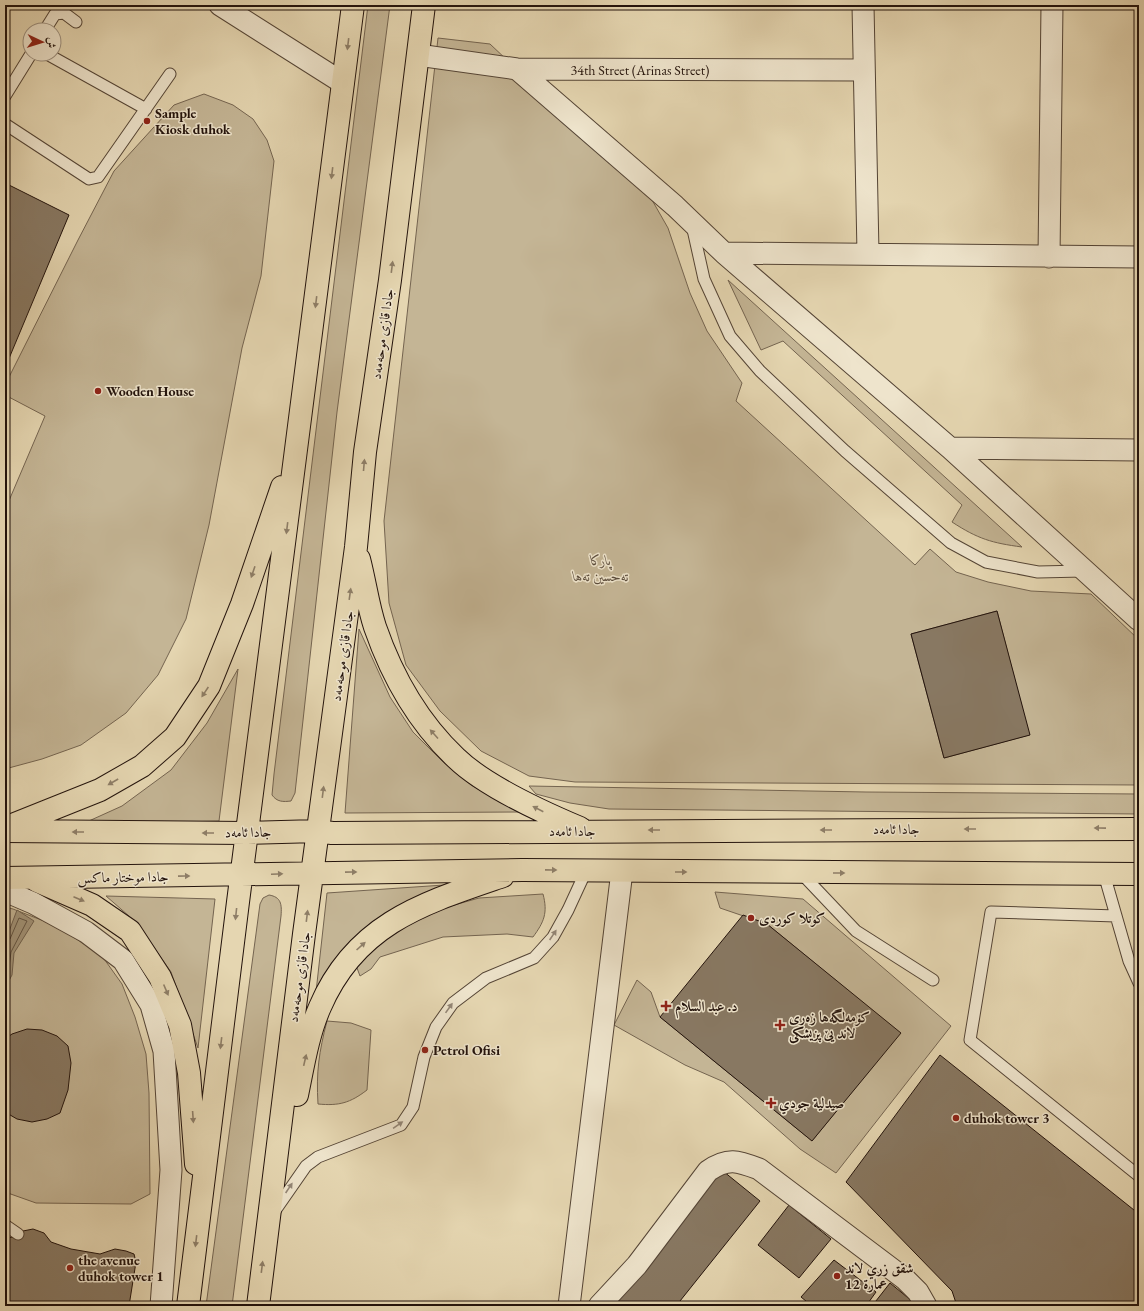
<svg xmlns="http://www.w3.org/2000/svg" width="1144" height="1311" font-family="'EB Garamond',Amiri,serif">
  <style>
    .green { fill: #c4b595; stroke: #746450; fill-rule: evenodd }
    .water { fill: #a39479; stroke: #70604d }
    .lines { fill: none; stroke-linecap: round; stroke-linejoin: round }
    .shore { stroke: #635442; stroke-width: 1 }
    .building { fill: #887862; stroke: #23130c }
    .service-casing { stroke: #544435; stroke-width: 13 }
    .minor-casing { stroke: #544435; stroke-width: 23 }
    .primary-casing { stroke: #23130c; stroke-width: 24 }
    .service { stroke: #eee4cc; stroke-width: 11 }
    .minor { stroke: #eee4cc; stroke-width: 21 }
    .primary { stroke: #e5d6b1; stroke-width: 22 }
    .oneway { fill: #8e7e67 }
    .oneway2 { fill: #938676 }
    .poi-dot { fill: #8f2418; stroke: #eee4cc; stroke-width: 1.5 }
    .labels { text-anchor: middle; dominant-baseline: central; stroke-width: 3; stroke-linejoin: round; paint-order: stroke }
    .street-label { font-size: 14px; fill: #23130c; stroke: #eee4cc }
    .poi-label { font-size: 14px; font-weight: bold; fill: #23130c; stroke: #eee4cc; text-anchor: start }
    .park-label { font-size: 14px; font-style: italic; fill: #5b4c3c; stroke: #eee4cc }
  </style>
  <rect width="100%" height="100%" fill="#e5d6b1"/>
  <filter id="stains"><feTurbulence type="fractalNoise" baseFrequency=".005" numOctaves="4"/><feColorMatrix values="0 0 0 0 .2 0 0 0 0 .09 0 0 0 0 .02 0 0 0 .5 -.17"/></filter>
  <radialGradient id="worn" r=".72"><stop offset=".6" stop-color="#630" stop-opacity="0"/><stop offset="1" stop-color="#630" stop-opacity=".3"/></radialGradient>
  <path class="green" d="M368,5H390L337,412L295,793L291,801C283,802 277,802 272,795L274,774Z
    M438,38L490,44L648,193L668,228L690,293L707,331L742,383L736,401L915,565L930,549L956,572L988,582L1031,591L1091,594L1139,640V785L575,782L529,776L481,751L440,711L406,665L389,603L384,521ZM997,611L1029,735L944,758L911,634Z
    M204,94L233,105L253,119L267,140L274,161L261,276L242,348L209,525L186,619L158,675L126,713L81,745L42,759L5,769V510L45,416L5,395V385L78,240L114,171L174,105Z
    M728,280L1022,547C992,543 978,539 952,522L962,505L783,341L761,350Z
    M359,629L390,697L413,732L442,761L471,785L519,812L345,813Z
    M238,669L219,821L80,825L122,806L171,770L207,723Z
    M529,786L866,792L1139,794V814L609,809L570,803L536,794Z
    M444,885L386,913L350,942L316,992L327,893Z
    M715,892L803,899L951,1026L836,1173L800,1149L724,1082L685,1065L614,1025L637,980L651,992L660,1017L812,1141L900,1033L767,924L720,908Z
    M543,894C548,913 544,922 533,937L507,934L443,937L380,957L371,969L360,976L357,968V962L400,927L440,909L479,898Z
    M269,895C281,897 282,904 281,916L232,1306H206L260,904L263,898Z
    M106,896L215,899L198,1048L171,972L137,923Z
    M5,907L13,909L44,921L72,936L102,956L122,984L135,1017L146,1054L149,1093L150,1194L131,1204L36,1203L5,1192Z
    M327,1021L351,1023L371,1030L367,1090C350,1103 339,1106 318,1104C316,1072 319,1052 327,1021Z"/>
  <path class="water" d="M17,910L34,921L14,953L12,975L5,988V942Z"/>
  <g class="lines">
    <path class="shore" d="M5,941L10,939L19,918L27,921L11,952L8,974L5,980"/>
  </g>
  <path class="building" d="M5,183L69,215L5,368Z
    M997,611L1030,735L944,758L911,634Z
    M743,915L767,924L901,1033L812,1141L660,1017Z
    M27,1029L42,1030L57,1036L68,1046L71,1063L68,1090L60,1113L47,1119L32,1122L17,1119L5,1112V1039L12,1034Z
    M940,1055L1139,1214V1306H957L952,1291L846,1182Z
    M718,1167L760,1201L676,1306H625L615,1298Z
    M789,1205L831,1239L799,1278L758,1245Z
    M33,1229L44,1233L51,1242L71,1249L100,1254L115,1249L126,1251L134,1254L136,1262L129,1306H5V1238L14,1237L23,1231Z
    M834,1260L876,1292L866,1306H812L801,1297Z
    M890,1283L918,1306H872Z"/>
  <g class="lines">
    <defs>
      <path id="service" d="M45,30L55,14L64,13L76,22
        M47,54L146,109
        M5,96L31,54
        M5,124L89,179L98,177L170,74
        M692,225L704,279L730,336L760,371L845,451L951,543L986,562L1038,572L1083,571
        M801,873L856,931L933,980
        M1104,874L1129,961L1139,983
        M1116,916L991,912L970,1040L1139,1176
        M274,1212L306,1166L318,1157L401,1125L413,1107L424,1057L436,1027L453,1003L486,978L534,958L553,937L568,910L586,871
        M5,1225L18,1234"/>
      <path id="minor" d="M220,5L343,83
        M863,5L868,253
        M418,55L517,69L864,70
        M517,69L675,206L724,253L950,448L1139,620
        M724,253L1139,257
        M1049,257L1052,5
        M950,448L1139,450
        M5,891L33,903L86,932L123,960L151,1005L164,1051L171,1170L161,1306
        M569,1306L622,871
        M599,1306L637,1265L708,1171C728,1157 738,1161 759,1169L905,1279L918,1292L926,1306"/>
      <path id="primary" d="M359,559C365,582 368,606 375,627C392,676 419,723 456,758C485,786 542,812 580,828
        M5,828L100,790L142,766L175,737L209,686L242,604L282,487
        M5,831L247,833L318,831L332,833L1139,829
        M5,878L522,870L1139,874
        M37,881L92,905L130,931L160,977L180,1025L189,1073L196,1164
        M297,1095C303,1066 308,1034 320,1007C356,923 424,903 503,876
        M188,1306L238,902L353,5
        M258,1306L304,934L356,547L365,452L390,280L424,5"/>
    </defs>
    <use href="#service" class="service-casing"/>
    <use href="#minor" class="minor-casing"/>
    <use href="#primary" class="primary-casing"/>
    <use href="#service" class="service"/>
    <use href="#minor" class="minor"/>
    <use href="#primary" class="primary"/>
  </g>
  <defs><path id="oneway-solid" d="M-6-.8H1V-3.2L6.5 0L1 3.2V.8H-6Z"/></defs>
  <g class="oneway">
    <use href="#oneway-solid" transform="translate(348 44) rotate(97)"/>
    <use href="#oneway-solid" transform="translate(332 173) rotate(97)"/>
    <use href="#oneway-solid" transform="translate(392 267) rotate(-83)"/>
    <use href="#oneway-solid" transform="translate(316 302) rotate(97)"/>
    <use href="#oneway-solid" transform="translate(364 465) rotate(-85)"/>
    <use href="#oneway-solid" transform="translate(287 528) rotate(97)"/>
    <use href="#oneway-solid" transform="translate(253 572) rotate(109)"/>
    <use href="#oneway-solid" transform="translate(350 594) rotate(-82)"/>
    <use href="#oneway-solid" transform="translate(205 692) rotate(124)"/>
    <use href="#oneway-solid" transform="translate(434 734) rotate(-132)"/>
    <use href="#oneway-solid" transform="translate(113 782) rotate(150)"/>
    <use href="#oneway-solid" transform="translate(323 792) rotate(-83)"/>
    <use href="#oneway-solid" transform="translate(538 809) rotate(-153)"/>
    <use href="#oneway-solid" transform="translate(1100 828) rotate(-179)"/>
    <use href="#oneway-solid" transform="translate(970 829) rotate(180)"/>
    <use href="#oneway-solid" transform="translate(654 830) rotate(180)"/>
    <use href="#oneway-solid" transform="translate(826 830) rotate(180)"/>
    <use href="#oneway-solid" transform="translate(78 832) rotate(-180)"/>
    <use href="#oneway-solid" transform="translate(208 833) rotate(-180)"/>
    <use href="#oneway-solid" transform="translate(551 870) rotate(1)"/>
    <use href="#oneway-solid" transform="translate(351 872) rotate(-1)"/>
    <use href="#oneway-solid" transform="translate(681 872)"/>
    <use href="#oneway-solid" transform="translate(839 873)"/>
    <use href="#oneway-solid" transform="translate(277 874) rotate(-2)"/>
    <use href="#oneway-solid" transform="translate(184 876) rotate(-1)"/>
    <use href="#oneway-solid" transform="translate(79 899) rotate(23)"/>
    <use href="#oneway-solid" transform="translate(236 914) rotate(96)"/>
    <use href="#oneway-solid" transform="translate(307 916) rotate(-83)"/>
    <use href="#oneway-solid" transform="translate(361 946) rotate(-42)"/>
    <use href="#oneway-solid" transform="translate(166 990) rotate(67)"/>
    <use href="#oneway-solid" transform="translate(221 1043) rotate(97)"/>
    <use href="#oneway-solid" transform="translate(305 1060) rotate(-77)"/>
    <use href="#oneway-solid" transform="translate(193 1117) rotate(86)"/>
    <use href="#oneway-solid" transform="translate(196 1241) rotate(97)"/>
    <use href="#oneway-solid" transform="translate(262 1267) rotate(-83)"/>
  </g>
  <g class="oneway2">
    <use href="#oneway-solid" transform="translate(553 935) rotate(-56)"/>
    <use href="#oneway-solid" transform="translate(449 1008) rotate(-55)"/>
    <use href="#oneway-solid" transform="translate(398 1125) rotate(-35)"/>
    <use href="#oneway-solid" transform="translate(289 1188) rotate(-56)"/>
  </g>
  <g class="poi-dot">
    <circle cx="147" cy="121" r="4"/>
    <circle cx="98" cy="391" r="4"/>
    <circle cx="751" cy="918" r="4"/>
    <path d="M664 1000h4v4h4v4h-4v4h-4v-4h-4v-4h4z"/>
    <path d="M778 1019h4v4h4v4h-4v4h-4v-4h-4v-4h4z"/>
    <circle cx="425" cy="1050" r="4"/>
    <path d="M769 1097h4v4h4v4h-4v4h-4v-4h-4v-4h4z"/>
    <circle cx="956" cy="1118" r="4"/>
    <circle cx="70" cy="1268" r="4"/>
    <circle cx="837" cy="1276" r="4"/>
  </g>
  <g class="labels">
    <g class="street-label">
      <text x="640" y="70">34th Street (Arinas Street)</text>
      <text transform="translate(382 334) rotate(-82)">جادا قازی موحەمەد</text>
      <text transform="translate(342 656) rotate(-82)">جادا قازی موحەمەد</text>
      <text x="896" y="829">جادا ئامەد</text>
      <text x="572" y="831">جادا ئامەد</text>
      <text transform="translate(248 832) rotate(-1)">جادا ئامەد</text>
      <text transform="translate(123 877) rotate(-1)">جادا موختار ماكس</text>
      <text transform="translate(299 977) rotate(-82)">جادا قازی موحەمەد</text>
    </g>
    <g class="poi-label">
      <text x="155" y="113">Sample<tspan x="155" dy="16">Kiosk duhok</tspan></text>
      <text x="106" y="391">Wooden House</text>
      <text x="759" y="918">كوتلا كوردی</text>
      <text x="675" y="1006">د. عبد السلام</text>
      <text x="789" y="1017">کۆمه‌لگه‌ها زه‌ری<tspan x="789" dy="16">لاند یێ پزیشکی</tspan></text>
      <text x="433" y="1050">Petrol Ofisi</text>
      <text x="779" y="1103">صيدلية جودي</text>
      <text x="964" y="1118">duhok tower 3</text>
      <text x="78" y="1260">the avenue<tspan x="78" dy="16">duhok tower 1</tspan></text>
      <text x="845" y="1268">شقق زري لاند<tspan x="845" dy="16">عمارة 12</tspan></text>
    </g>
    <g class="park-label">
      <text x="601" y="560">پارکا<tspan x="601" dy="16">تەحسین تەها</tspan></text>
    </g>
  </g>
  <rect width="1144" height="1311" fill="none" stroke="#e5d6b1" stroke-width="20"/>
  <rect x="6" y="6" width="1132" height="1299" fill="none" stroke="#23130c" stroke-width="2"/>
  <rect x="10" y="10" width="1124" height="1291" fill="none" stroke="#23130c"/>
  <g transform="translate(42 42) rotate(94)"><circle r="19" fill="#eee4cc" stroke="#9d907f"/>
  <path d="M0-3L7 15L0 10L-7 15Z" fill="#8f2418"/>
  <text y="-6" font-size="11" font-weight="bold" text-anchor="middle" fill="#23130c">ش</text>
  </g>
  <rect width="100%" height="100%" filter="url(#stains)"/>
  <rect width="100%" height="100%" fill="url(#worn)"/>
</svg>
